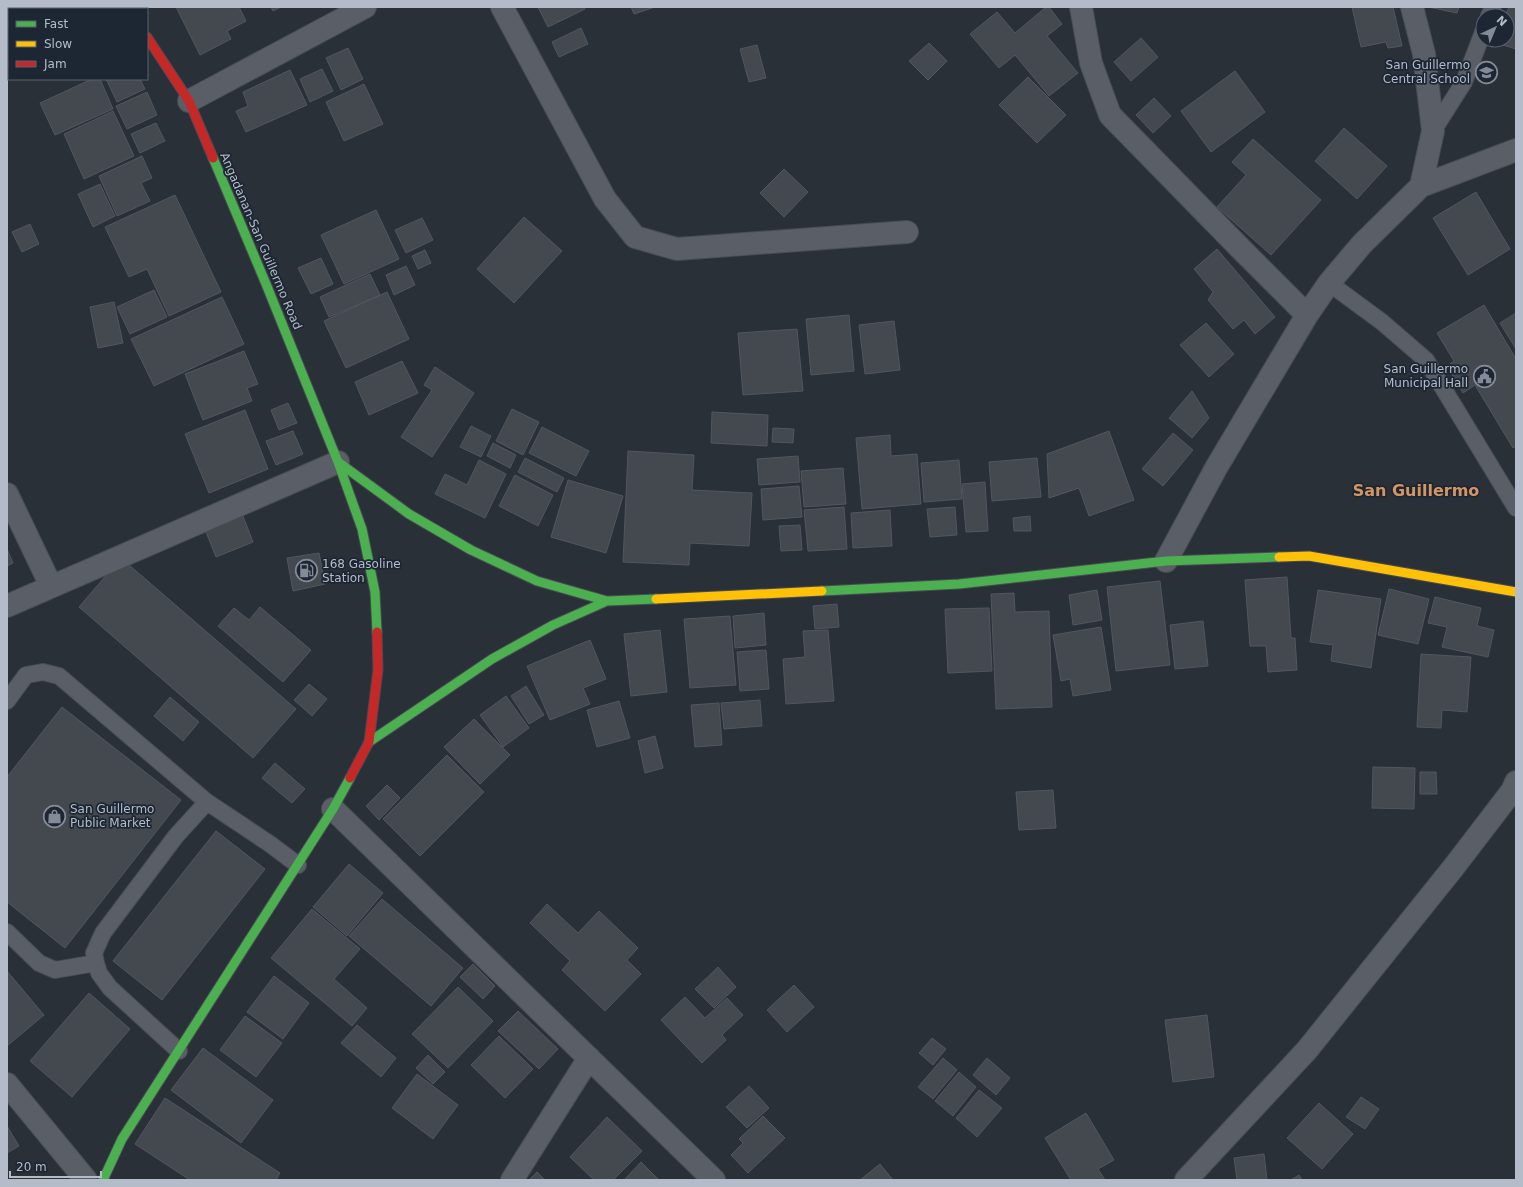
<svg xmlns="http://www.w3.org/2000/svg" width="1523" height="1187" font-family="'DejaVu Sans',sans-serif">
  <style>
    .building { fill: #444950; stroke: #52575f }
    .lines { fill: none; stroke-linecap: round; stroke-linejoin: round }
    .lane-casing { stroke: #484c53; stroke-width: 18 }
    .street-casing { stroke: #484c53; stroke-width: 24 }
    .fast-casing { stroke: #484c53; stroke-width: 11 }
    .slow-casing { stroke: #484c53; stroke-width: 11 }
    .jam-casing { stroke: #484c53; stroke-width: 11 }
    .lane { stroke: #5a5e66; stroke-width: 16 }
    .street { stroke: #5a5e66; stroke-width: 22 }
    .fast { stroke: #4caf50; stroke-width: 9 }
    .slow { stroke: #ffc107; stroke-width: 9 }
    .jam { stroke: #c62828; stroke-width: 9 }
    .labels { text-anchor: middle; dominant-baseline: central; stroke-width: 3.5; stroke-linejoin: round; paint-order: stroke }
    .poi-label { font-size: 12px; fill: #b4bcc9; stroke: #1d2633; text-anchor: end }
    .street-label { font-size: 12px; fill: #b4bcc9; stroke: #1d2633 }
    .district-label { font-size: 16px; font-weight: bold; fill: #d59563; stroke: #1d2633 }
  </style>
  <rect width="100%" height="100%" fill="#2a3038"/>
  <path class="building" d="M176,7H239L246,21L227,31L231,39L200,55Z
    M271,7H281L273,11Z
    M538,7H585V9L548,27Z
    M631,7H655L634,14Z
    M1046,7H1049L1062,24L1047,36L1078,73L1049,96L1015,55L999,68L970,34L997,12L1015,33Z
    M1352,7H1393L1402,46L1388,48L1386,42L1361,47Z
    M1428,7H1459L1457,13Z
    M1509,7H1516V49L1497,43L1498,40H1507V16H1505Z
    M9,27V58L7,56V29Z
    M581,28L588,44L559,57L552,42Z
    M1141,38L1158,57L1131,81L1114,62Z
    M929,43L947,61L928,80L909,61Z
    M757,45L766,78L749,82L740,49Z
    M348,48L363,79L341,90L326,58Z
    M322,69L333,91L310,102L300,79Z
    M290,70L307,105L246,132L236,111L248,106L243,92Z
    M1235,71L1265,112L1211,152L1181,111Z
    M1028,77L1066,115L1037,143L999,105Z
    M92,79H100L113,109L55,135L40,103Z
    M106,79H140L145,89L117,102Z
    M364,84L383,124L344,141L326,102Z
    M147,92L157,115L127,129L116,106Z
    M1154,98L1171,116L1153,133L1136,115Z
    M113,111L134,156L84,179L64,134Z
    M156,123L165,141L140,153L131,134Z
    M1344,128L1387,166L1357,199L1315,161Z
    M1253,139L1321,200L1271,255L1217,207L1246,175L1232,162Z
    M142,156L152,178L141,183L150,201L117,216L99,176Z
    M784,169L808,192L784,217L760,193Z
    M100,184L115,216L93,227L78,194Z
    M1476,192L1510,249L1468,275L1433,218Z
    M175,195L221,292L169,316L147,269L129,277L105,227Z
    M376,210L399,259L344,284L321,235Z
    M524,217L562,251L514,303L477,269Z
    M422,218L433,240L406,253L395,230Z
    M30,224L39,244L22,252L12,232Z
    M1217,249L1275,317L1255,334L1244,320L1233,329L1208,300L1213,292L1194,269Z
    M425,250L431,263L418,269L412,256Z
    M321,258L333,284L311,294L298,268Z
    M406,266L415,285L394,295L386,275Z
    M370,274L380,295L329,317L320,297Z
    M154,290L167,317L130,334L117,307Z
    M387,292L409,339L346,368L324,321Z
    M222,297L244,344L154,386L131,339Z
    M114,302L123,343L98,348L90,307Z
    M1484,305L1516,359V446L1513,448L1475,385L1463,393L1447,366L1454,361L1437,333Z
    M1516,313V349L1500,323Z
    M849,315L854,371L811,375L806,319Z
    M894,321L900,370L865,374L859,325Z
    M1206,323L1234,354L1209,377L1180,345Z
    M797,329L803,391L743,395L738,333Z
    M244,351L258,384L247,388L252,401L203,420L185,374Z
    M402,361L418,393L369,415L355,382Z
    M435,367L474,393L432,457L401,437L432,390L424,385Z
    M1192,391L1209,418L1192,438L1169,418Z
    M288,403L297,423L279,430L271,410Z
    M512,409L539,422L523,455L496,441Z
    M245,410L268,469L209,493L185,434Z
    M712,412L768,415L767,446L711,443Z
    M471,426L491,436L481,457L460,447Z
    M542,427L589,451L576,476L529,453Z
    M773,428L794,429L793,443L772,442Z
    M293,431L303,454L276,465L266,441Z
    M1109,431L1134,500L1089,516L1079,488L1049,498L1047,454Z
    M1173,433L1193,450L1163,486L1142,469Z
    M890,435L891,456L917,454L921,504L862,509L856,438Z
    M493,443L516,455L510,468L487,456Z
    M628,451L694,455L692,490L752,493L749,546L690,543L689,565L623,562Z
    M798,456L800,482L759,485L757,459Z
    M525,458L564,478L557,492L518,472Z
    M1037,458L1041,497L992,501L989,462Z
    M479,460L506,474L485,518L435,494L445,474L467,485Z
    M959,460L962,499L924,502L921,463Z
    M843,468L846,504L804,507L801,471Z
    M515,475L553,495L538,526L499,506Z
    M568,480L623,496L606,553L551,537Z
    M985,482L988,531L966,532L962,484Z
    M799,486L802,517L763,520L761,489Z
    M844,507L847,549L808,551L804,510Z
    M955,507L957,535L930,537L927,509Z
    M890,510L892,546L853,548L851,513Z
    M241,511L253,542L216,557L204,527Z
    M1030,516L1031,531H1014L1013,518Z
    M800,525L802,550L781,551L779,526Z
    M7,549L13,563L7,566Z
    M319,553L325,584L293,591L287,558Z
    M121,558L296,709L253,758L79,607Z
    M1287,577L1291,638H1295L1297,670L1268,672L1266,646H1250L1245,580Z
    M1160,581L1170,665L1116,671L1107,587Z
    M1389,589L1429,599L1418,644L1378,635Z
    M1097,590L1102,620L1073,625L1069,595Z
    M1318,590L1381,599L1371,668L1331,661L1333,645L1310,642Z
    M1014,593L1015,612L1049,611L1052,707L996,709L991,594Z
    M1435,597L1481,608L1477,626L1494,630L1488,657L1442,647L1447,627L1428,623Z
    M837,604L839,627L815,629L813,606Z
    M260,607L311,650L283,682L218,626L234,608L249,620Z
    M989,608L992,671L948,673L945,609Z
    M764,613L766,645L735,648L733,616Z
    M730,616L736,685L690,688L684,619Z
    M1203,621L1208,666L1175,669L1170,625Z
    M1101,627L1111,690L1073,696L1070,679L1061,681L1053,635Z
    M660,630L667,692L631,696L624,634Z
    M828,630L834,701L786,704L783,659L805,657L803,631Z
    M590,640L606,679L583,688L590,704L550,720L527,666Z
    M766,650L769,689L740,691L737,652Z
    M1421,654L1471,657L1467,712L1442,710L1441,728L1417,727Z
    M309,684L327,699L312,716L294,700Z
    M526,686L544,715L529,724L511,696Z
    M506,696L529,728L503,747L480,715Z
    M170,697L199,722L183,741L154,716Z
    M760,700L762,726L724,729L721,703Z
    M619,701L630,738L597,747L587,710Z
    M719,703L722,745L695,747L691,705Z
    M62,707L181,800L65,948L7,902V777Z
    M474,719L510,755L480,784L444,747Z
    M655,736L663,768L645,773L638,741Z
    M447,755L484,792L420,856L383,819Z
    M275,763L305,789L292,803L262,778Z
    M1373,767L1415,768L1414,809L1372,808Z
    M1420,772H1436L1437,794H1420Z
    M387,785L400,798L379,820L366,806Z
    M1053,790L1056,828L1019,830L1016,792Z
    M216,831L265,869L162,1000L113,961Z
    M349,864L383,893L347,936L313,907Z
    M382,899L463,968L431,1006L349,936Z
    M547,904L578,933L599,911L638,948L627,960L641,974L605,1011L562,970L570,961L530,923Z
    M312,909L360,949L334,979L367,1008L352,1026L271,958Z
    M473,964L495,986L483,999L460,977Z
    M718,967L736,987L714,1008L695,989Z
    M7,971L44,1015L7,1046Z
    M274,976L309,1003L283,1039L247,1012Z
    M794,985L814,1007L787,1032L767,1010Z
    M458,987L493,1021L448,1068L412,1034Z
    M89,993L130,1029L72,1097L30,1061Z
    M685,997L705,1018L727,998L743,1015L722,1035L726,1040L702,1063L661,1020Z
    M518,1011L558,1049L539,1069L498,1031Z
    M1207,1015L1214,1077L1173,1082L1165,1020Z
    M245,1016L282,1043L256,1077L220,1050Z
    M357,1025L396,1058L381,1077L341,1043Z
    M499,1036L533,1069L505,1098L471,1065Z
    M932,1038L946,1049L933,1065L919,1053Z
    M203,1048L273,1100L241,1143L171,1090Z
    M428,1055L445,1072L433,1084L416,1068Z
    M943,1058L957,1070L933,1099L918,1087Z
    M987,1058L1010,1078L996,1095L973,1075Z
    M959,1072L976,1087L953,1116L935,1101Z
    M417,1074L458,1105L433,1139L392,1108Z
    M749,1086L769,1108L747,1128L726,1107Z
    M979,1090L1002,1108L977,1137L956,1118Z
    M1361,1097L1379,1109L1365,1129L1346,1117Z
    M165,1098L280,1173L276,1180H190L135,1144Z
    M1319,1103L1353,1134L1322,1169L1287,1138Z
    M1086,1113L1114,1160L1098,1169L1105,1180H1071L1045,1138Z
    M763,1116L785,1138L748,1173L731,1155L743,1143L739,1139Z
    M607,1117L642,1151L613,1180H594L570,1157Z
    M7,1126L19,1146L7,1153Z
    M1264,1154L1267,1180H1237L1234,1158Z
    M641,1162L659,1180H624Z
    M880,1164L893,1180H860Z
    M537,1172L545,1180H529Z
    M1299,1175L1302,1180H1291Z"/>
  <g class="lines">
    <defs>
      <path id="lane" d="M1489,16L1493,7
        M1433,131L1464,82L1483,32
        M1329,283L1382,322L1426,360L1516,508
        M7,701L26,675L43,672L59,676L207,802L270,844L298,865
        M7,932L39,963L55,970L96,963
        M179,1051L110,988L99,973L96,963L94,953L103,933L176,836L207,802"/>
      <path id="street" d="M502,7L605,199L635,237L677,249L907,232
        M1081,7L1091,63L1110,115L1239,247L1307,315
        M1412,7L1424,54L1433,131L1421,186
        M189,101L365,7
        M7,494L51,586
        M1166,561L1216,468L1307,315L1329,283L1362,244L1421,186L1516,150
        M7,606L338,462
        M333,809L714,1180
        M7,1084L86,1180
        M512,1180L589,1058
        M1186,1180L1307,1050L1453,868L1512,791L1516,782"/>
      <path id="fast" d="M213,158L266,284L338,462L362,529L375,592L377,632
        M338,462L409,514L471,550L537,581L607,601L656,599
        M822,591L959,584L1166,561L1279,557
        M369,742L492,659L553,625L607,601
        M103,1180L122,1139L333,809L350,778"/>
      <path id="slow" d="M1279,557L1309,556L1516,592
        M656,599L822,591"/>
      <path id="jam" d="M118,7L120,9
        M147,37L189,101L213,158
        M350,778L369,742L378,670L377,632"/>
    </defs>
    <use href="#lane" class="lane-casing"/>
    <use href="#street" class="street-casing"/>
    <use href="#fast" class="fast-casing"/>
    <use href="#slow" class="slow-casing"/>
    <use href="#jam" class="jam-casing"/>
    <use href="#lane" class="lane"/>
    <use href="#street" class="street"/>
    <use href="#fast" class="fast"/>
    <use href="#slow" class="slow"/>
    <use href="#jam" class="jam"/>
  </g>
  <defs>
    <symbol id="school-ring" viewBox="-11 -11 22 22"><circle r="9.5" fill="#1d2633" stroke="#848b96" stroke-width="1.5"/><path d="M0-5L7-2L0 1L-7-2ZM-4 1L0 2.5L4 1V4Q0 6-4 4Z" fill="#848b96"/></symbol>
    <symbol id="civic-ring" viewBox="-11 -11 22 22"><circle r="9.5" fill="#1d2633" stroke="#848b96" stroke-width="1.5"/><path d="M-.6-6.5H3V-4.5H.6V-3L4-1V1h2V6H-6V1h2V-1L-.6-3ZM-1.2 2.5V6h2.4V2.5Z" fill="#848b96"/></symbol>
    <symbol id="fuel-ring" viewBox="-11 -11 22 22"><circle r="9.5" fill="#1d2633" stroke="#848b96" stroke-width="1.5"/><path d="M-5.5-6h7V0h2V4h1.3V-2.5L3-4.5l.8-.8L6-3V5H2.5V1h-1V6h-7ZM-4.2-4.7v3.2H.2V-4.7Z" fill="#848b96"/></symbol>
    <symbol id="shop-ring" viewBox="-11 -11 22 22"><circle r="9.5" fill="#1d2633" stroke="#848b96" stroke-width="1.5"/><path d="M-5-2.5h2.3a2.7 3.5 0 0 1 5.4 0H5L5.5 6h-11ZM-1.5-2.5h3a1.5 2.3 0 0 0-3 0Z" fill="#848b96"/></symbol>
  </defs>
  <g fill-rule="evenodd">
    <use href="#school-ring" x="1474" y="60" width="25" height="25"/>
    <use href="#civic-ring" x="1472" y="364" width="25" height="25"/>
    <use href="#fuel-ring" x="294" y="558" width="25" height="25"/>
    <use href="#shop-ring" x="42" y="804" width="25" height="25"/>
  </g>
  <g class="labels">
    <g class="poi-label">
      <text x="1470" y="65">San Guillermo<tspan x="1470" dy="14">Central School</tspan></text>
      <text x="1468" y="369">San Guillermo<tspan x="1468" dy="14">Municipal Hall</tspan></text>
      <text x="322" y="564" text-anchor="start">168 Gasoline<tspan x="322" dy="14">Station</tspan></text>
      <text x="70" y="809" text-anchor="start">San Guillermo<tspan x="70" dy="14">Public Market</tspan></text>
    </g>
    <g class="street-label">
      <text transform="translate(261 241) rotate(67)">Angadanan-San Guillermo Road</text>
    </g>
    <g class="district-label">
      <text x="1416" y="490">San Guillermo</text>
    </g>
  </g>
  <rect width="1523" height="1187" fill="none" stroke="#b4bcc9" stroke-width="16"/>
  <rect x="8" y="8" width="140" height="72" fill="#1d2633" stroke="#59626f"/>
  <rect x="16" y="21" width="20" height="6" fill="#4caf50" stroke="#59626f"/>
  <text x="44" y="28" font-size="12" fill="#b4bcc9">Fast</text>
  <rect x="16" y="41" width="20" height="6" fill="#ffc107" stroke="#59626f"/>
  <text x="44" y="48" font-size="12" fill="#b4bcc9">Slow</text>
  <rect x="16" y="61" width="20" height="6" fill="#c62828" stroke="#59626f"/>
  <text x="44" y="68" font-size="12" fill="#b4bcc9">Jam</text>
  <g transform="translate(1495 28) rotate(44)"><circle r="19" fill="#1d2633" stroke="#59626f"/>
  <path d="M0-3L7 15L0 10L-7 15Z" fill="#848b96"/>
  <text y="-6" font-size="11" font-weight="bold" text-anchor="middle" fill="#b4bcc9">N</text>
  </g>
  <path d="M10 1171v6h91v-6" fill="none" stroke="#b4bcc9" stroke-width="2"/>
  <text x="16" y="1171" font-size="12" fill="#b4bcc9" stroke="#1d2633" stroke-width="3" paint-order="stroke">20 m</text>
</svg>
